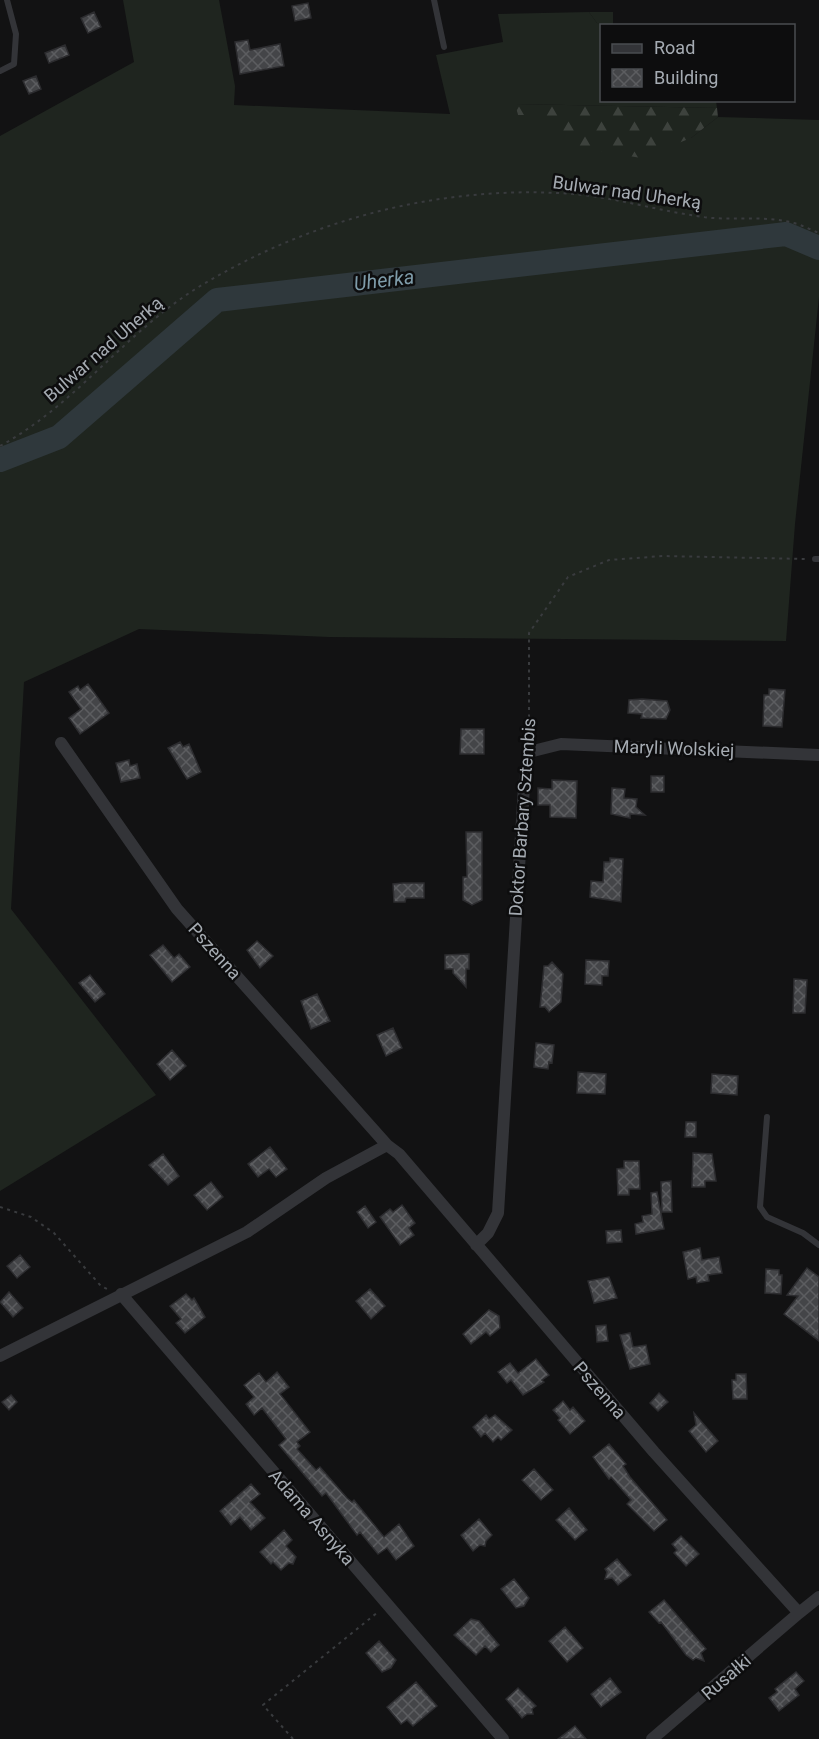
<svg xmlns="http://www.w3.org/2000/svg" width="819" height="1739" font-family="Roboto,sans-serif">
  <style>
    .grass { fill: #1f251f }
    .forest { fill: url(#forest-firs) }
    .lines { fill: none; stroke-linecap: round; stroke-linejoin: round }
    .river { stroke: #2f383c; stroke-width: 24 }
    .building { fill: url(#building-cross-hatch); stroke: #2c2c2f; stroke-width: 1.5 }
    .path { stroke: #393b3e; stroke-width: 2; stroke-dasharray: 3 4.5; stroke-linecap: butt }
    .lane { stroke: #333438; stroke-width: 6 }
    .street { stroke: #333438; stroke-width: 12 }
    .labels { text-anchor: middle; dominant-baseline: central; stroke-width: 5; stroke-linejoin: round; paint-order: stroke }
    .street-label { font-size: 18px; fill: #a5abb2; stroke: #0d0d0e }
    .water-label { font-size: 20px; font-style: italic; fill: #7f9caa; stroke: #0d0d0e }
  </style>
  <defs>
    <pattern id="forest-firs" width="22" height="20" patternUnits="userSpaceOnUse" patternTransform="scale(1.5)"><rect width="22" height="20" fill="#1f251f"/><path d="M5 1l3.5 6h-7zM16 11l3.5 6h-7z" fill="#3d423d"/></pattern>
    <pattern id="building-cross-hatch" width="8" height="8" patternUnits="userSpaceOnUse" patternTransform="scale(1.5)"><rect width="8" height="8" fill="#444548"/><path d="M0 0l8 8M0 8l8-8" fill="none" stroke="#5c5d60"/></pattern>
  </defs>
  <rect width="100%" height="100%" fill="#121213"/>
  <path class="grass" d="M123,0H219L235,86L234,105L450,114L436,55L503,42L498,14L589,12L597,23L613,25L602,26V100L716,101L717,108L516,104L518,115H544L691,138L718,117L819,120V297L795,524L786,641L329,637L139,629L24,682L11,909L156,1095L0,1191V136L134,62Z"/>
  <path class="forest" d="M589,12H613V25L597,23Z
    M515,104L717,108L718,117L691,138L641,158L558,144L544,115H518Z"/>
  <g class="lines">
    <path class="river" d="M0,460L59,437L217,300L786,234L819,248"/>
  </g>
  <path class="building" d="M308,3L311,18L295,21L292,6Z
    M94,12L101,27L88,33L81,18Z
    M248,40L250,50L280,44L284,66L240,74L235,42Z
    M65,45L69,55L49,63L45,53Z
    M36,76L41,89L29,94L23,81Z
    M88,684L109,713L80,734L69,718L81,709L69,692L78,686L80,690Z
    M769,689L785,690L782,727L763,726L764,695H769Z
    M642,699L667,701L670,710L666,719L641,718L642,714L628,713L629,700Z
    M461,729H484V754H460Z
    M180,742L183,747L189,744L201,772L187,779L168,748Z
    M129,760L130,766L137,764L140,778L121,782L116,763Z
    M651,776H664V792H651Z
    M552,780L577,781L576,818L550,817V805H538V788L552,789Z
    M612,788L625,789L624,798L637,799L636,807L645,815L630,814V818L611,814Z
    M466,832H482V900L472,905L463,900V877H467Z
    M610,858L623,859L621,902L590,897L591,881L603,882L604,862H610Z
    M403,883H424V898H406L405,902H394L393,884Z
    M257,941L273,956L260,968L247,950Z
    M163,945L174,958L179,954L190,967L172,982L150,955Z
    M469,954V969H466V987L453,973V969H445V955Z
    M586,960L609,961L608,976H602V985L585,984Z
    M552,962L563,974L561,1002L549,1012L545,1007H540L544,966H548Z
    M90,975L105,994L95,1002L79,983Z
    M794,979L807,980L805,1013H793Z
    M317,994L330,1021L311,1029L301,1001Z
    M393,1028L402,1048L386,1056L377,1035Z
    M536,1043L554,1045L552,1063L549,1062L548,1069L534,1067Z
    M172,1050L186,1066L170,1080L157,1064Z
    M578,1072L606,1074L605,1094L577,1093Z
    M712,1074L738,1076L737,1095L711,1093Z
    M686,1122H696V1137H685Z
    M270,1147L287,1169L276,1177L269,1169L258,1177L248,1164Z
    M693,1153L712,1154L716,1181H705V1187H692Z
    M163,1154L179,1176L168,1185L149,1165Z
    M624,1161H639L640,1189H629V1195H618L617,1169L624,1168Z
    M671,1181L672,1212H662L661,1182Z
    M211,1182L223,1197L207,1210L194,1195Z
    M657,1192L664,1229L636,1234L635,1224L643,1222L642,1216L652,1214L651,1193Z
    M402,1205L415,1223L409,1228L414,1235L400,1245L380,1217L390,1209L393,1212Z
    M365,1206L376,1222L368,1228L357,1212Z
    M621,1230L622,1242L607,1243L606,1231Z
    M700,1248L702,1260L719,1257L722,1273L708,1275L709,1281L697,1283L696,1277L688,1279L683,1252Z
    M20,1255L30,1267L17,1278L7,1266Z
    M807,1268L819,1277V1341L784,1314L798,1296L787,1295Z
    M766,1269L779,1270V1275H782L781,1294L765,1293Z
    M609,1277L617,1298L594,1303L588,1281Z
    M370,1289L385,1306L371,1319L356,1301Z
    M9,1292L23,1308L13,1317L0,1302Z
    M186,1294L192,1300L194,1298L205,1317L185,1333L176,1323L181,1319L170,1306Z
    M489,1310L499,1316L500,1328L490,1336L486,1332L471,1344L463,1334Z
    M606,1325L608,1341L597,1342L596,1326Z
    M630,1333L633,1347L646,1345L650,1364L630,1369L620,1335Z
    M536,1359L549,1375L542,1380L544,1382L523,1395L511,1380L507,1383L498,1372L510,1363L518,1373Z
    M277,1372L289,1387L280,1394L310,1432L297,1442L300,1446L297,1449L316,1470L320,1467L347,1498L352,1502L354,1500L384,1537L399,1524L414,1546L396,1560L387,1548L378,1554L360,1532L357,1535L326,1493L322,1496L279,1445L286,1439L262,1408L254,1415L246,1404L254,1397L244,1385L259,1373L266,1382Z
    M736,1374H746L747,1399H733L732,1380H736Z
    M659,1393L668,1402L658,1411L650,1403Z
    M11,1395L17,1402L9,1410L2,1402Z
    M563,1401L570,1410L573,1407L585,1421L570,1434L558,1420L560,1418L553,1410Z
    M694,1413L718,1441L706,1452L689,1431L696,1425Z
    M486,1415L489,1419L495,1415L512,1430L501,1440L498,1437L493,1442L485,1433L481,1437L473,1427Z
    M609,1444L626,1464L623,1466L630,1477L667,1520L654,1531L627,1504L631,1500L611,1477L609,1479L593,1457Z
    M534,1469L553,1490L541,1500L522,1480Z
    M251,1484L260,1494L250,1502L265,1518L251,1530L240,1517L231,1525L220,1511Z
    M569,1508L587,1530L575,1540L556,1520Z
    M479,1519L492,1535L486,1541L485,1546L480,1545L473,1551L461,1535Z
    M284,1530L292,1540L286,1546L296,1557L293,1564L289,1563L281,1570L273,1562L271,1564L260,1552Z
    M681,1536L699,1554L686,1566L674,1553L677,1550L672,1544Z
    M617,1559L631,1575L618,1585L612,1578L605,1579L607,1572L605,1569Z
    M514,1579L529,1598L524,1606L516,1608L501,1589Z
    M664,1600L706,1649L701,1653L704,1661L696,1658L693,1660L686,1655L661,1622L659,1623L649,1612Z
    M471,1619L479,1621L499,1645L491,1652L485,1646L476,1655L454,1635Z
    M565,1627L583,1648L567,1662L549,1641Z
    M379,1641L396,1660L391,1668L382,1672L366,1653Z
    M796,1672L804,1681L795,1689L799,1695L779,1711L769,1698L777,1692L775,1689Z
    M610,1678L621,1692L601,1707L591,1694Z
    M416,1682L437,1706L413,1726L407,1720L401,1724L387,1707Z
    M518,1688L536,1706L532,1709L533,1714H527L522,1718L506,1699Z
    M575,1726L586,1739H558Z"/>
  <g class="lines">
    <path class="path" d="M0,446C75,405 125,333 197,288C310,219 442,184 574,194C617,198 660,211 703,217C732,221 765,215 794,223C802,225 811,230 819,233
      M529,740V633L568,577L609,560L663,556L806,559
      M0,1207L31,1217L54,1233L101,1286L107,1289
      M293,1739L263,1705L378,1612"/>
    <path class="lane" d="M434,0L444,47
      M0,71L14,64L16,34L7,0
      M815,559H819
      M767,1117L760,1207L767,1217L803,1233L819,1245"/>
    <path class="street" d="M61,743L177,909L387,1145L399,1154L654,1452L799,1613L819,1597
      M476,1245L488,1233L498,1213L524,786L529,752L561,744L819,755
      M121,1294L503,1739
      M0,1356L247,1232L326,1178L387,1145
      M652,1739L799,1613"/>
  </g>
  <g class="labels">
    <g class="street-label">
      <text transform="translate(627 192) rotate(8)">Bulwar nad Uherką</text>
      <text transform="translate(103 349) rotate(-41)">Bulwar nad Uherką</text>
      <text transform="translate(674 748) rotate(2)">Maryli Wolskiej</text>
      <text transform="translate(522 817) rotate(-86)">Doktor Barbary Sztembis</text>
      <text transform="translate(215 951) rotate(48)">Pszenna</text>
      <text transform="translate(600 1390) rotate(49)">Pszenna</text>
      <text transform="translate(312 1517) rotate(49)">Adama Asnyka</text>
      <text transform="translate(726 1677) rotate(-41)">Rusałki</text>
    </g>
    <g class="water-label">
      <text transform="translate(384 280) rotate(-7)">Uherka</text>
    </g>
  </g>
  <rect x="600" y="24" width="195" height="78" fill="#0d0d0e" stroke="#4a4c50" stroke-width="1.5"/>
  <rect x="612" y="44" width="30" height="9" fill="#333438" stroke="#4a4c50" stroke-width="1.5"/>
  <text x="654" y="54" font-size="18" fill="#a5abb2">Road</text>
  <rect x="612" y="69" width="30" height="18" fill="url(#building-cross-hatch)" stroke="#4a4c50" stroke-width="1.5"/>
  <text x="654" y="84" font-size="18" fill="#a5abb2">Building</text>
</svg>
